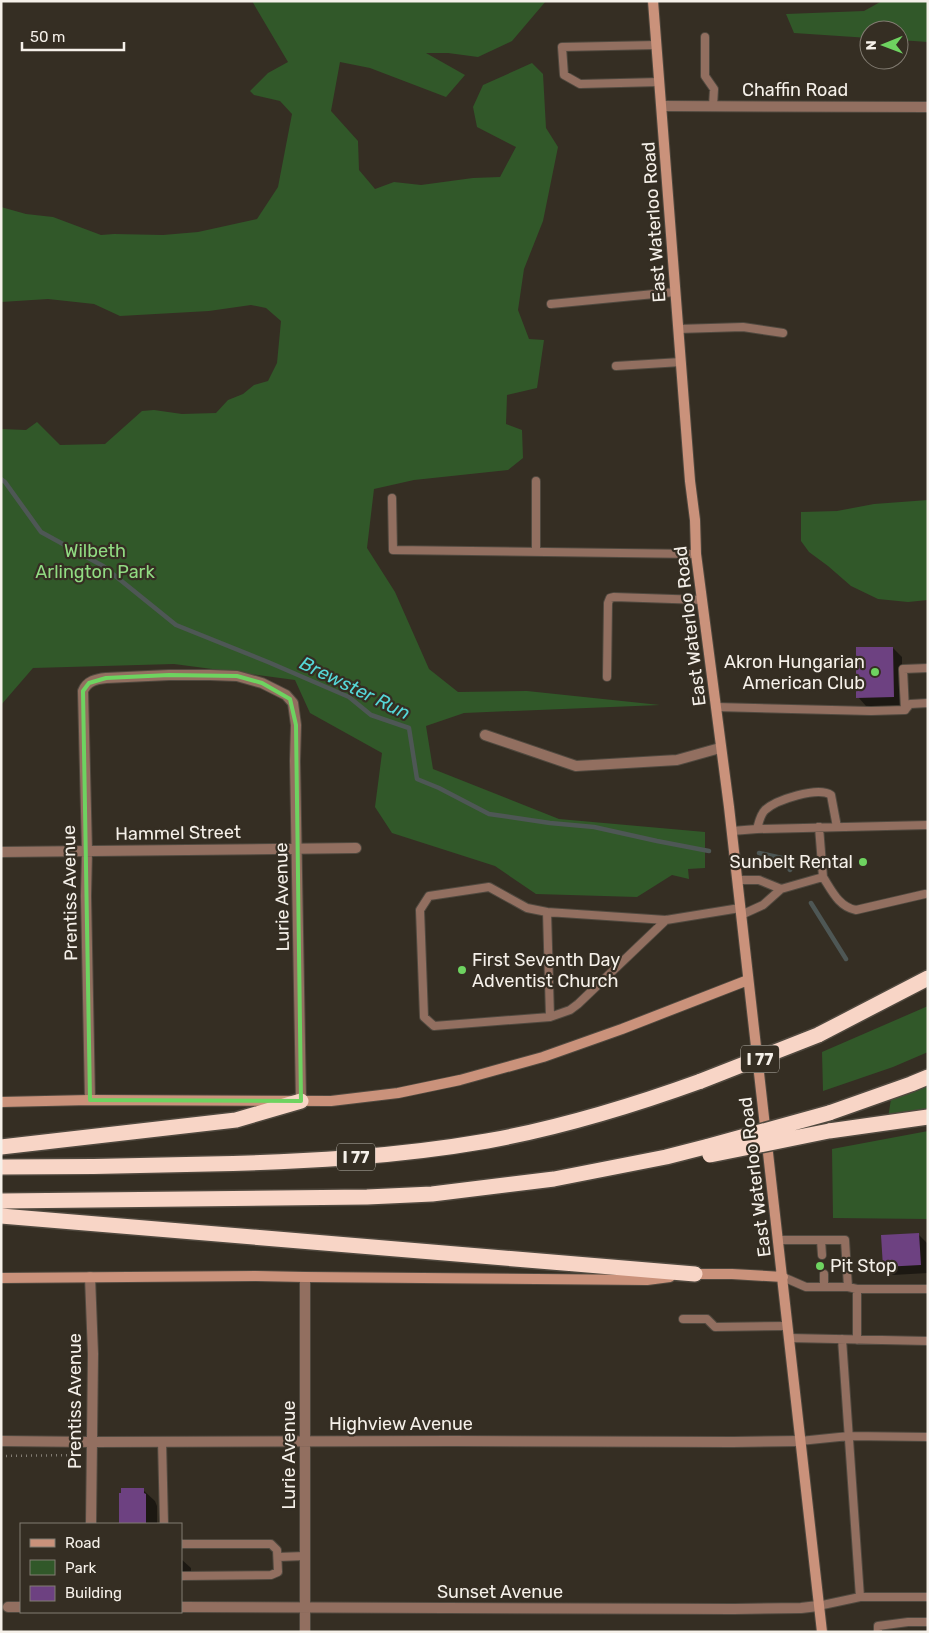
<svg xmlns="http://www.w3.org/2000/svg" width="929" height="1633" font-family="Rubik,sans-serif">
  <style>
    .green { fill: #315829 }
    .shadow { fill: #0007 }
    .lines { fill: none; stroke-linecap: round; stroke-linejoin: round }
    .stream { stroke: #4e5755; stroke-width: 4.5 }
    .building { fill: #6d4181 }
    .service-casing { stroke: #50493f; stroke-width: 10 }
    .minor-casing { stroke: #50493f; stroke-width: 12 }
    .secondary-casing { stroke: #50493f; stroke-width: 12 }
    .motorway-casing { stroke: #50493f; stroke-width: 18 }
    .path { stroke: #837d74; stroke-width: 2.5; stroke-dasharray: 1 4; stroke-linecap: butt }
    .service { stroke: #926f60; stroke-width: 8 }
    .minor { stroke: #926f60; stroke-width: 10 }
    .secondary { stroke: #ca927b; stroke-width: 10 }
    .motorway { stroke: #f8d5c6; stroke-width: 15 }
    .motorway-bridge-casing { stroke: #50493f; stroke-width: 18; stroke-linecap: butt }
    .motorway-bridge { stroke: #f8d5c6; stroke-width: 15 }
    .marked { fill: none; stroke: #6ed360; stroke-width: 4; stroke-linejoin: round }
    .poi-dot { fill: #6ed360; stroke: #352e23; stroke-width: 2 }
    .labels { text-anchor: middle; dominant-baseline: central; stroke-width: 4.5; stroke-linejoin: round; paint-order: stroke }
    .shield { fill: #352e23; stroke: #bbb6ae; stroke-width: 1 }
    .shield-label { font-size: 16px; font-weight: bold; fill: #f5f0e9 }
    .street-label { font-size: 18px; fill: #f5f0e9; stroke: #352e23 }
    .park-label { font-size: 18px; fill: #91db82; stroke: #352e23 }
    .poi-label { font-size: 18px; fill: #f5f0e9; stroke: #352e23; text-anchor: end }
    .water-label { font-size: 19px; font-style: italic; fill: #55d7d8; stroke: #352e23 }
  </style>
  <rect width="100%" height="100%" fill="#352e23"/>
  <path class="green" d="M252,1H546L512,41L478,57L448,53H426L465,75L446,97L370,68L340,62L331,111L358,141L359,170L375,189L394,182L421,185L473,178L500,177L516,147L477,127L473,107L483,85L532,63L543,74L546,128L558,147L543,221L524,269L518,310L529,339L544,340L537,388L507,395L506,424L522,430L523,458L508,470L414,480L374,489L367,548L395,592L429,669L458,692L527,691L660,705L464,713L426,726L433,769L559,819L705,832V868L688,869L689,879L672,875L637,897L536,894L495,866L392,833L375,807L382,753L310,713L295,680L174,664L33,668L1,705V429L26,430L37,422L60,445L105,444L142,411L154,410L182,414L216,413L228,400L243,394L254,385L268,381L277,363L281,321L266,308L251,305L209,311L120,316L94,304L48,299L1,302V207L26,214L53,217L101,235L114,234L163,235L198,232L257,219L278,187L292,114L280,101L254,95L250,91L268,73L288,62Z
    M882,1H928V42L899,40V30H869V38L794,33L786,14L864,11Z
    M928,500V600L908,602L878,599L851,586L828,566L809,552L801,541V512L837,511L874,504Z
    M928,1006V1052L893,1067L823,1091L822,1052Z
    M928,1081V1111L888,1118L891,1099Z
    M928,1131V1219L833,1218L832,1149Z"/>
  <path class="shadow" d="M893,648L902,657V706H866L858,697Z
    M918,1234L927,1243L928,1273L893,1275L885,1267Z
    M143,1490L155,1501L157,1506V1524H121V1495Z
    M181,1559L191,1568V1580H181Z"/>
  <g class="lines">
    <path class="stream" d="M1,479L5,482L41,532L103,566L176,625L268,662L349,697L371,715L409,728L417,779L439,788L489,814L550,823L594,827L657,841L709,851
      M759,853L782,858L790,870
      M811,903L846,959"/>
  </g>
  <path class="building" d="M856,647H893L894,697L856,698Z
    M919,1233L921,1265L883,1267L881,1235Z
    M121,1488H144V1493L146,1494V1524H119V1493H121Z"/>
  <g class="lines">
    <defs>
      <path id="service" d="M705,37V76L714,89L713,106
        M657,45L562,47L564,75L580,84L660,82
        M551,304L675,292
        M678,329L743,327L783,333
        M616,366L681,362
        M392,498L393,550L696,554
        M536,552V481
        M607,677L608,603L610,598L614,597L702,600
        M716,707L871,711L905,710L910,704L928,703
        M905,710L903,669L928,668
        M757,829C759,822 760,815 765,810C776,800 818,786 831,795L837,827
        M732,831L757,829L928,825
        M823,877C832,891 839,907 856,910L925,894
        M737,880H759L781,889L763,905L741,915
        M781,889L823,877L819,827
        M547,912L527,908L489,887L429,896L420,910L424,1017L434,1026L550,1017
        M666,920L578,1004L570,1010L550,1017L547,912L666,920L740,908
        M778,1240H845L848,1287
        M821,1240L822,1255
        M824,1274V1287
        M783,1277L806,1287H848L857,1289V1340
        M857,1289H928
        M683,1319H707L715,1327L788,1326
        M789,1338L928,1341
        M842,1339L860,1597
        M162,1441L164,1524
        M800,1441L849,1436L928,1437
        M181,1544H271L277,1550L278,1572L271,1575L181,1576
        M278,1557L305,1556
        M818,1606L860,1597H928
        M878,1632V1626L908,1622H928"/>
      <path id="minor" d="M662,106L928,107
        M485,735L576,766L677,760L720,748
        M1,852L356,848
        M90,1100L86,896L87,851L83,691C87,681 96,679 106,678L169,675H210L237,676L262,683L286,695L293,703L296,725L295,761L301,1101
        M90,1277L93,1354L91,1524
        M305,1277V1632
        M1,1441L92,1442L453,1441L733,1442L800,1441
        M8,1607H21
        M181,1607L734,1609L801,1608L818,1606"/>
      <path id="secondary" d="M653,1L690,481L695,520L696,554L729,807L822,1632
        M1,1102L90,1100L331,1101L398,1093L460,1080L543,1057L622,1029L748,980
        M689,1274H732L783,1277
        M1,1278L256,1276L305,1277L647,1280L670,1277"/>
      <path id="motorway" d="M818,1035L928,978
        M829,1113L911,1084L928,1077
        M829,1131L928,1117
        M1,1147L236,1120L301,1101
        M1,1167C71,1167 140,1166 209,1164C302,1162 395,1157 487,1141C559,1128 632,1106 701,1081
        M1,1201L367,1197L432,1194L554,1179L666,1157L709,1146
        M1,1216L695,1274"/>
    </defs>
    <use href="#service" class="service-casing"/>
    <use href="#minor" class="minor-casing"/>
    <use href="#secondary" class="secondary-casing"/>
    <use href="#motorway" class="motorway-casing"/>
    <path class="path" d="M1,1456L79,1455"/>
    <use href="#service" class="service"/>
    <use href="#minor" class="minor"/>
    <use href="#secondary" class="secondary"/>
    <use href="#motorway" class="motorway"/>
    <defs>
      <path id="motorway-bridge" d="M701,1081L818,1035
        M709,1146L829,1113
        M710,1155L829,1131"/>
    </defs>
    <use href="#motorway-bridge" class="motorway-bridge-casing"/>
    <use href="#motorway-bridge" class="motorway-bridge"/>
  </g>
  <path class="marked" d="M169,675L237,676L262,683L290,699L296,725L301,1101L90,1100L83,691L89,683L106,678Z"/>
  <g class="poi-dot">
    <circle cx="875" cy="672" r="5"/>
    <circle cx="863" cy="862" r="5"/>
    <circle cx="462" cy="970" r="5"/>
    <circle cx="820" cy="1266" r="5"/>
  </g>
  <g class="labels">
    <g class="shield">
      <rect x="741" y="1045.5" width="38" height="27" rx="4"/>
      <rect x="337" y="1143.5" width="38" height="27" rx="4"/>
    </g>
    <g class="shield-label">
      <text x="760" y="1059">I 77</text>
      <text x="356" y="1157">I 77</text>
    </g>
    <g class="street-label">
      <text x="795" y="90">Chaffin Road</text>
      <text transform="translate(654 222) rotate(-94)">East Waterloo Road</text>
      <text transform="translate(690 626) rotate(-97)">East Waterloo Road</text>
      <text transform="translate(178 833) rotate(-1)">Hammel Street</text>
      <text transform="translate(70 893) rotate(-91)">Prentiss Avenue</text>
      <text transform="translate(282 897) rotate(-91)">Lurie Avenue</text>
      <text transform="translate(755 1177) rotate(-97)">East Waterloo Road</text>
      <text transform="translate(75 1401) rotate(-90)">Prentiss Avenue</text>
      <text x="401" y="1424">Highview Avenue</text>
      <text transform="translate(289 1455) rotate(-90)">Lurie Avenue</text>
      <text x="500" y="1592">Sunset Avenue</text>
    </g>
    <g class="park-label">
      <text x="95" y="551">Wilbeth<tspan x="95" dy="21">Arlington Park</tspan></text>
    </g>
    <g class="poi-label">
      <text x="865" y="662">Akron Hungarian<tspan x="865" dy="21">American Club</tspan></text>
      <text x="853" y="862">Sunbelt Rental</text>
      <text x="472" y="960" text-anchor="start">First Seventh Day<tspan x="472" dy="21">Adventist Church</tspan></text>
      <text x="830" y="1266" text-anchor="start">Pit Stop</text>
    </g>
    <g class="water-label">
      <text transform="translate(355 688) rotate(26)">Brewster Run</text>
    </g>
  </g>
  <rect width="929" height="1633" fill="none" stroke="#f5f0e9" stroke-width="5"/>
  <rect x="20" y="1523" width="162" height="90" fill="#352e23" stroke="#827c72"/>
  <rect x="30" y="1539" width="25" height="8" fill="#ca927b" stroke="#827c72"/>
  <text x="65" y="1548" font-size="15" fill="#f5f0e9">Road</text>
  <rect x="30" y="1560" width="25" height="15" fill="#315829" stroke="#827c72"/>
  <text x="65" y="1573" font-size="15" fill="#f5f0e9">Park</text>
  <rect x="30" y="1586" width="25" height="15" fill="#6d4181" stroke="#827c72"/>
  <text x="65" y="1598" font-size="15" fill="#f5f0e9">Building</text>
  <g transform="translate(884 45) rotate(269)"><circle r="24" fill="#352e23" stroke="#827c72"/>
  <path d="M0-4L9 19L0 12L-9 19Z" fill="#6ed360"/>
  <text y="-8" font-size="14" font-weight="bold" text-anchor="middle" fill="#f5f0e9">N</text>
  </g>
  <path d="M22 42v8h102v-8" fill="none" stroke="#f5f0e9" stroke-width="2.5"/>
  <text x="30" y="42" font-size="15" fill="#f5f0e9" stroke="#352e23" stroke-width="4" paint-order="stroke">50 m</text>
</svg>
